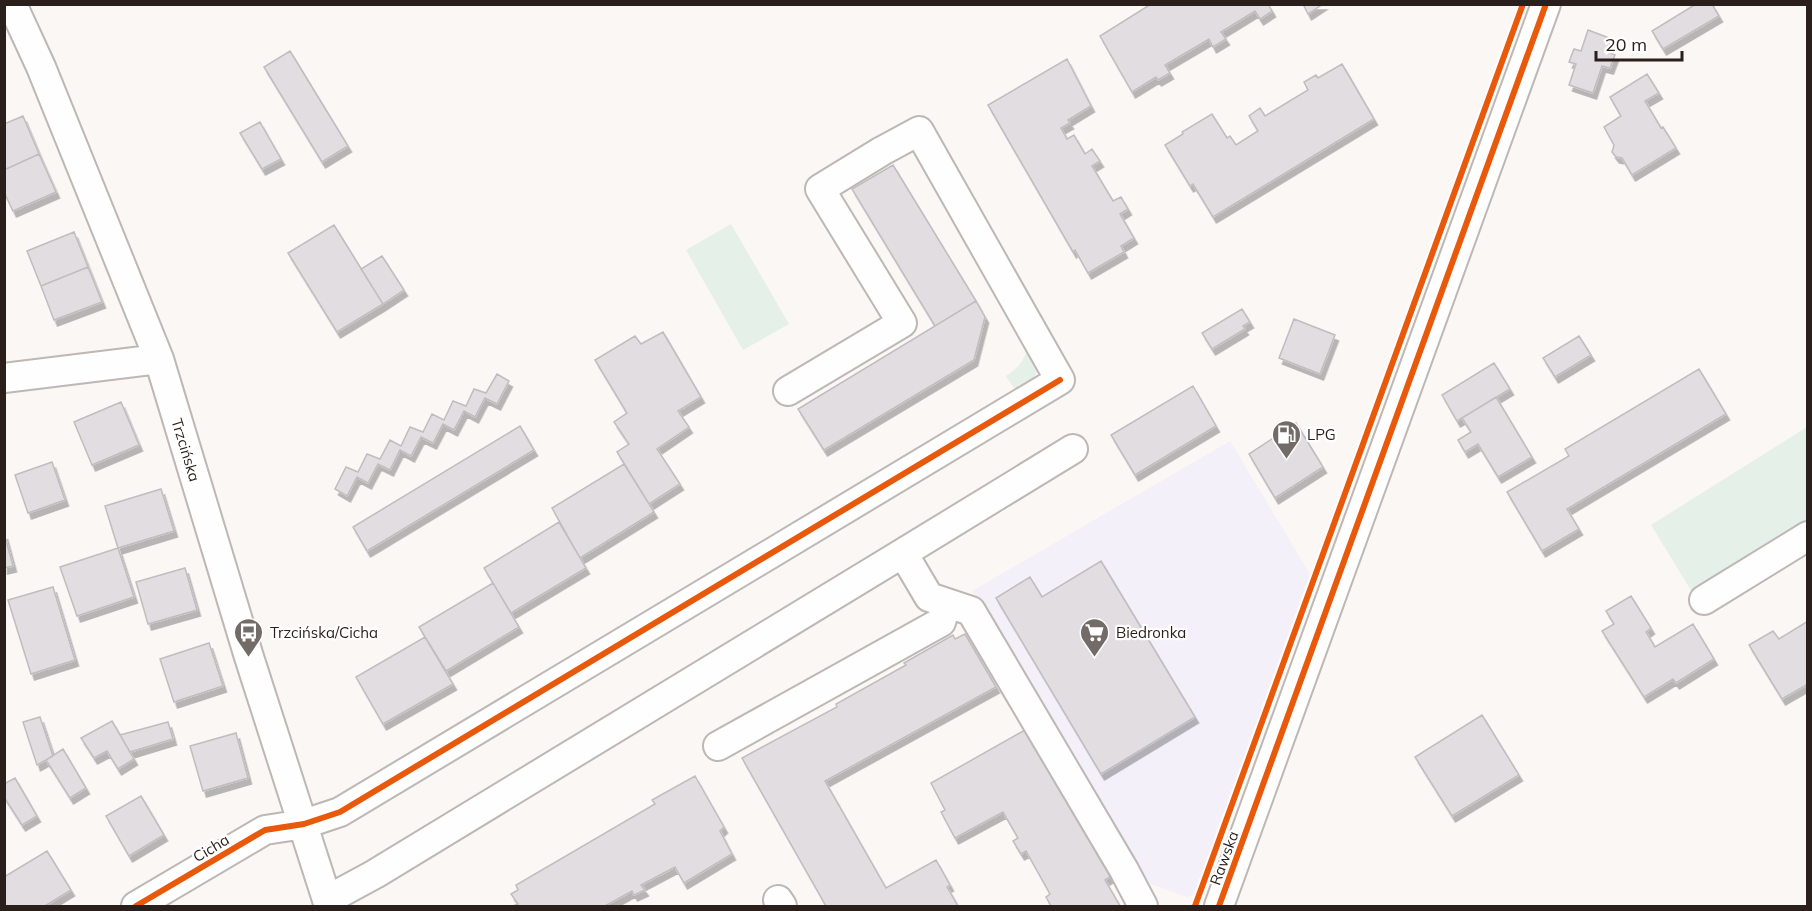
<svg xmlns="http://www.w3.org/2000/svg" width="1812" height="911" font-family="Mulish,sans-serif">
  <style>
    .commercial { fill: #f3f0f9 }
    .green { fill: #e5f0e9 }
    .building { fill: #e1dde0; stroke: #c1bcc0; stroke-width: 1.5; filter: url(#shadow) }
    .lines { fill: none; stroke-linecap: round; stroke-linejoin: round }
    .minor-casing { stroke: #beb7b4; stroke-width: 32 }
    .minor { stroke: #fefefe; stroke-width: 28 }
    .cycleway-casing { stroke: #fff; stroke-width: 10 }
    .cycleway { stroke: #e8590c; stroke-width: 6 }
    .labels { text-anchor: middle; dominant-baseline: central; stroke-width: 4.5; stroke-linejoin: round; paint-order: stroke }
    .poi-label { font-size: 15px; fill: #2a1f1a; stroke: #fff; text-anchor: start }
    .street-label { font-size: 15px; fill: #2a1f1a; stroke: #fff }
  </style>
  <defs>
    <filter id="shadow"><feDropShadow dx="3.5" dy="6" stdDeviation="0" flood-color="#0004"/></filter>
  </defs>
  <rect width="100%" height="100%" fill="#faf7f5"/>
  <path class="commercial" d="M1230,441L1310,574L1194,895L1187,897L1145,882L972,591Z"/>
  <path class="green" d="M731,224L789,324L743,350L686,250Z
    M1027,342L1038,368L1033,381L1018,390L1014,388L1006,376C1019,367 1027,359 1027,342Z
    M1807,427V522L1692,592L1651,525Z"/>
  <path class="building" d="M1151,4H1268L1272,11L1260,19L1255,11L1221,32L1226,39L1213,47L1209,39L1165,65L1170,73L1158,80L1156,77L1132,92L1100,36Z
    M1303,4H1323L1308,14Z
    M1696,4H1712L1719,16L1663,49L1652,31Z
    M1588,30L1612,39L1607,52L1615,55L1610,68L1602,66L1593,93L1569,85L1576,64L1569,62L1574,49L1581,51Z
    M290,51L348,146L322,162L264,67Z
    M1067,59L1091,106L1068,120L1070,123L1061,128L1067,139L1074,135L1085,154L1092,149L1100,161L1092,166L1113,201L1121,197L1128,209L1120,214L1134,238L1121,246L1124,252L1088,273L1075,250L1073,252L988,105Z
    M1342,64L1374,119L1213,217L1193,184L1190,186L1165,145L1183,134L1182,132L1212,114L1227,138L1230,136L1236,145L1258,131L1249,116L1260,108L1265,116L1308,90L1304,82L1316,75L1318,78Z
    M1647,74L1659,93L1645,101L1661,128L1663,127L1676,148L1632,175L1622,158L1616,157L1612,152L1614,145L1604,127L1621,116L1610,97Z
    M23,116L39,154L4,170V124Z
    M260,122L281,159L262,169L240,133Z
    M39,154L56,192L13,211L4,192V170Z
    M893,165L976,301L935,326L852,189Z
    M334,225L383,304L337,332L288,253Z
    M74,232L88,267L41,286L27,251Z
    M382,256L404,290L383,304L361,269Z
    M88,267L102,302L54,320L41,286Z
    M976,301L985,317L974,360L824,450L798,409Z
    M1242,309L1250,322L1243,326L1245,329L1212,349L1202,333Z
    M1294,319L1335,335L1320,374L1279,358Z
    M663,332L701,397L678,411L689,427L657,449L680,484L649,504L617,452L629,444L614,422L627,413L595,360L635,336L641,344Z
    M1579,336L1591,355L1555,377L1543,358Z
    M1494,363L1510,389L1457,421L1442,395Z
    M1699,369L1726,414L1567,509L1579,529L1542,551L1507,492L1569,456L1565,449Z
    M497,374L509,381L497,404L485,398L475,417L464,411L454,430L443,424L433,443L421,437L411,456L400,450L390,470L378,464L368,483L357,477L347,496L335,489L346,467L358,472L367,454L380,459L390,440L401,446L410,427L423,432L432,414L444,420L453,401L466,406L474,389L486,393Z
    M1193,386L1216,426L1135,475L1111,435Z
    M1496,397L1532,457L1498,477L1478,444L1465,452L1458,440L1471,432L1462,418Z
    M121,402L139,445L92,465L74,422Z
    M1296,423L1323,467L1275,498L1249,454Z
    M520,426L534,450L367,551L353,527Z
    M52,462L65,500L28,513L15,475Z
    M624,464L654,512L580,558L552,508Z
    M161,489L174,531L118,548L105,506Z
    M559,522L586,568L511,613L484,568Z
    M4,533L13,566L4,568Z
    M118,548L134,597L77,616L60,567Z
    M1101,561L1195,717L1101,774L996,598L1030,577L1042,597Z
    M185,568L197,610L148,624L136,582Z
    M493,583L519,627L446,671L419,627Z
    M53,587L75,660L31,674L8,600Z
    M1631,596L1651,628L1646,632L1655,647L1693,624L1714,659L1676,683L1673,679L1644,697L1602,631L1614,624L1606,611Z
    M1808,621V684L1782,699L1749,645L1773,631L1779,639Z
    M965,634L996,687L825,781L886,888L936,860L950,885L947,887L958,906H826L742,758L837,707L836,704L906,665L904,663L953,635L955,639Z
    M425,637L453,684L383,724L356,677Z
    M209,643L223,686L174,702L160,659Z
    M1482,715L1519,775L1452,816L1415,757Z
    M40,717L53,756L37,765L23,722Z
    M112,721L134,759L118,769L107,751L94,758L81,738Z
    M168,722L173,739L130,752L120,735Z
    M1025,730L1111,876L1105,880L1120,906H1051L1046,897L1050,894L1026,851L1021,854L1013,841L1018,838L1003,812L955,838L941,812L945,810L931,783Z
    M236,733L248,778L203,791L190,746Z
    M63,749L86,788L70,798L46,760Z
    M695,776L724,827L720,831L732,854L684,883L675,867L641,885L645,890L634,895L632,891L605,906H513L518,904L511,894L518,890L516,885L655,804L652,800Z
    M15,778L37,816L22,825L4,797V784Z
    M141,796L164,835L129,856L106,816Z
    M47,851L71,890L45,906H4V877Z"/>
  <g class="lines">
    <defs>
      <path id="minor" d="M12,4L41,67L159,359L249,657L329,906
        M4,378L159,359
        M903,553L1073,449
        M1704,600L1808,536
        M718,746L941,622L947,603
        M327,900L375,874L903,553L929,597L971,611L1124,870L1143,906
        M778,900L782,906
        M136,906L265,830L304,824L340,812L1060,380L919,131L882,151L820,189L902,323L788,391
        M1219,906L1546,4"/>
    </defs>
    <use href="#minor" class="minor-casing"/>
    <use href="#minor" class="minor"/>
    <defs>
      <path id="cycleway" d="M136,906L265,830L304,824L340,812L1060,380
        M1195,906L1523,4
        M1219,906L1546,4"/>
    </defs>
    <use href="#cycleway" class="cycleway-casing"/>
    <use href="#cycleway" class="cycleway"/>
  </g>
  <defs>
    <symbol id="fuel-pin" viewBox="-11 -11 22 30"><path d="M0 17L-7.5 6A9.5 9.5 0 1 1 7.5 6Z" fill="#736b67" stroke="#fff"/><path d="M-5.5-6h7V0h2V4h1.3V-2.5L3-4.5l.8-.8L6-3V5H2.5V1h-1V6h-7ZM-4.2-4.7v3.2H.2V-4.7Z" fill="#fff"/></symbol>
    <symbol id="bus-pin" viewBox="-11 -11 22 30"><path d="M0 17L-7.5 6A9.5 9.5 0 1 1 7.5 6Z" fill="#736b67" stroke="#fff"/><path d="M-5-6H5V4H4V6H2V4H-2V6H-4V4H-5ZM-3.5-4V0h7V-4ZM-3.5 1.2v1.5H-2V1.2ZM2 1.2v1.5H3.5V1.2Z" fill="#fff"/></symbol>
    <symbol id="supermarket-pin" viewBox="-11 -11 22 30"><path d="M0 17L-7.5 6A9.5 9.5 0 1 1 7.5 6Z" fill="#736b67" stroke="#fff"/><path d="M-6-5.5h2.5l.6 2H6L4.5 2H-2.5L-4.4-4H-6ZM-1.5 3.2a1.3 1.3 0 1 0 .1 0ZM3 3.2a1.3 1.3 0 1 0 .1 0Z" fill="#fff"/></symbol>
  </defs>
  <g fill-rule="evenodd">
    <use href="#fuel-pin" x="1270" y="418" width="33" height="45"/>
    <use href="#bus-pin" x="232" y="616" width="33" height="45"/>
    <use href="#supermarket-pin" x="1078" y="616" width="33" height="45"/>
  </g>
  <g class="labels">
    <g class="poi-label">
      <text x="1307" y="434">LPG</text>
      <text x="270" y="632">Trzcińska/Cicha</text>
      <text x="1116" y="632">Biedronka</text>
    </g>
    <g class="street-label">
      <text transform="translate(186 450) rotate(73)">Trzcińska</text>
      <text transform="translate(211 848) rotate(-31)">Cicha</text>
      <text transform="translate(1224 858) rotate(-70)">Rawska</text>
    </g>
  </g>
  <rect width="1812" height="911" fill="none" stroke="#2a1f1a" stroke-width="12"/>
  <path d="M1596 51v9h86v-9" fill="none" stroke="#2a1f1a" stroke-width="3"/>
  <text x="1605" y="51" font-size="18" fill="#2a1f1a" stroke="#ffffff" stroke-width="4.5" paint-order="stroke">20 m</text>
</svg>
